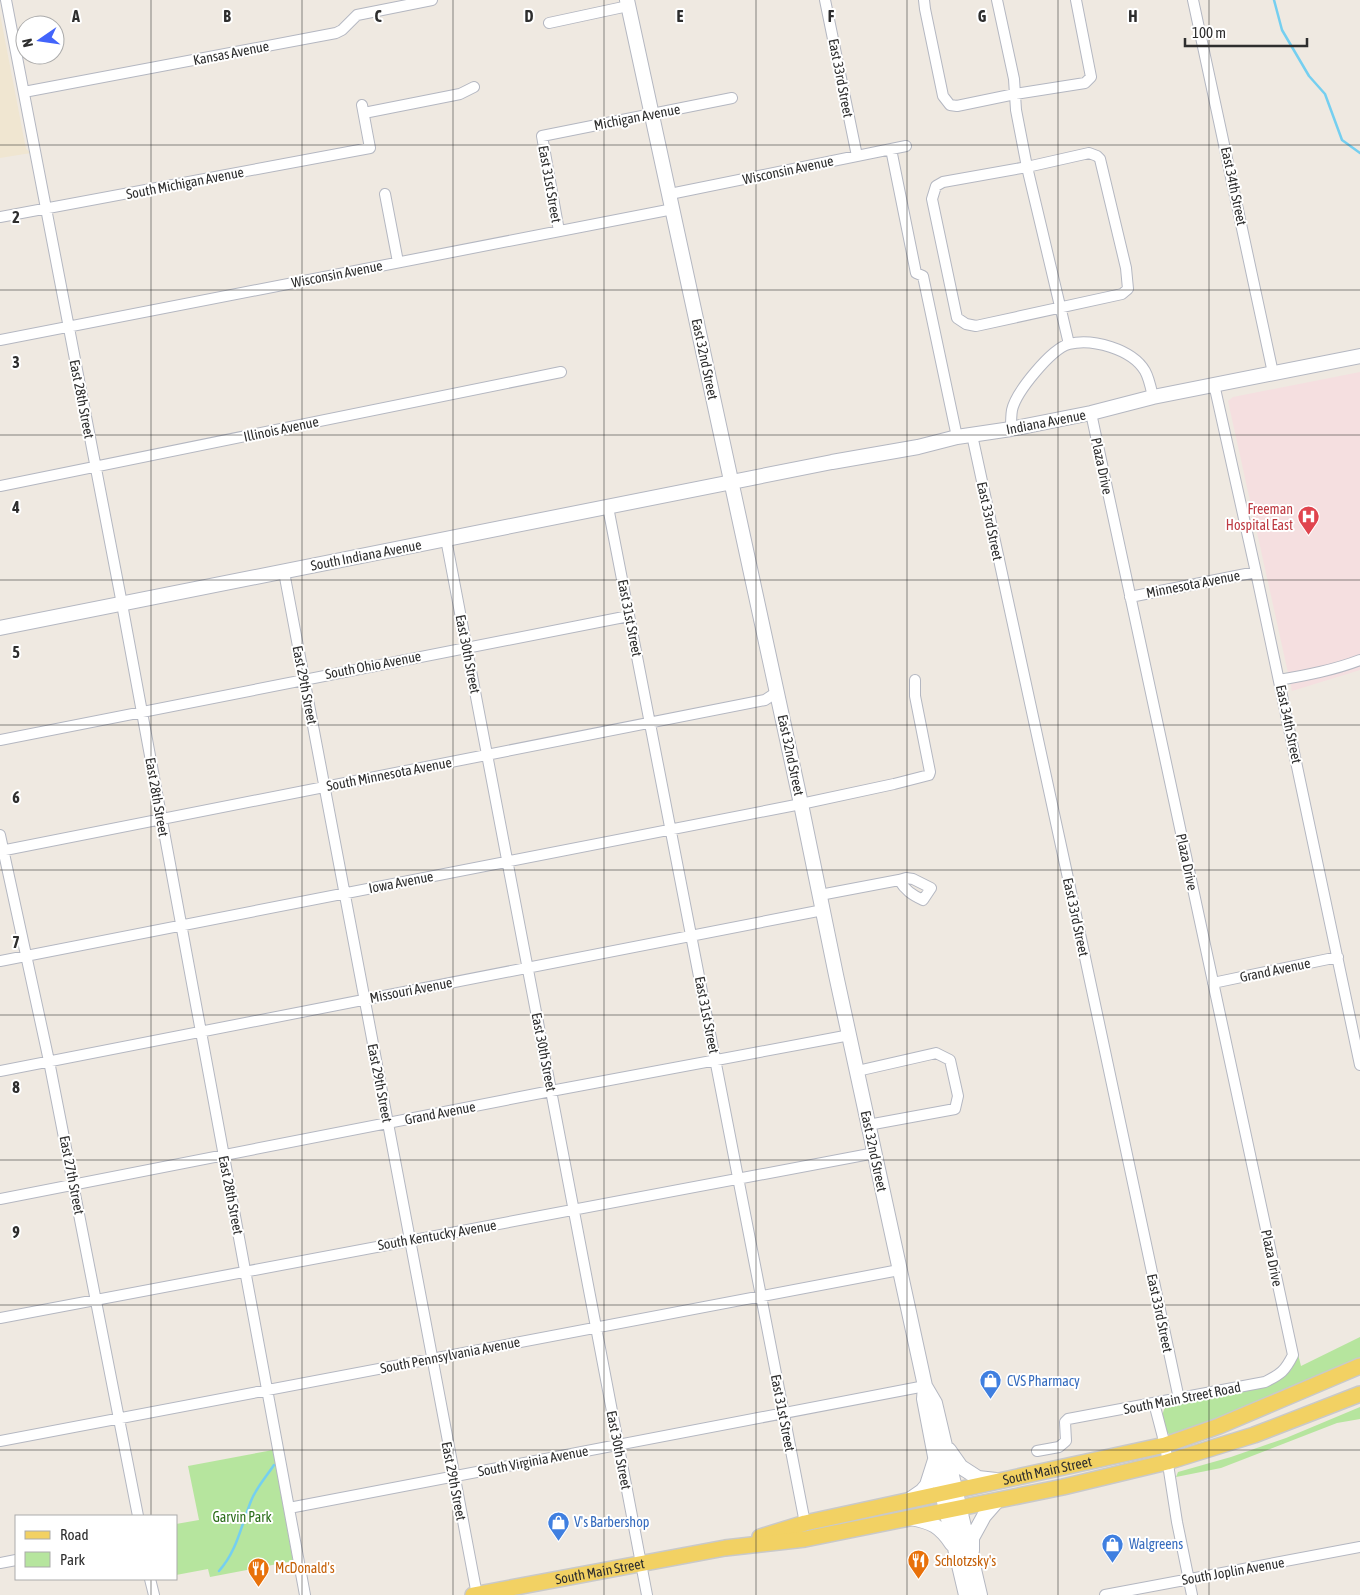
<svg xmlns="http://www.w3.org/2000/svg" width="1360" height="1595" font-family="'Asap Condensed',sans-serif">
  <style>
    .education { fill: #f0e6d1 }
    .medical { fill: #f5dfe0 }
    .green { fill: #b6e59e }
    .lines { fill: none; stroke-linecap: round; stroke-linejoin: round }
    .stream { stroke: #75cff0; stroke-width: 2.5 }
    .street-casing { stroke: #b4b7c1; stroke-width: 12 }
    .secondary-casing { stroke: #b4b7c1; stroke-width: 16 }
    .primary-casing { stroke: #c9c9c9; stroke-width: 18 }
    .street { stroke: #fff; stroke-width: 10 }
    .secondary { stroke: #fff; stroke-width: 14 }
    .primary { stroke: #f2d163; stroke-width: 15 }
    .grid { fill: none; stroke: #2e2e2e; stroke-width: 1; stroke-opacity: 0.55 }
    .labels { text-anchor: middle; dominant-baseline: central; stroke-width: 4; stroke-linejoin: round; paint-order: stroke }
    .street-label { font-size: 14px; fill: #2e2e2e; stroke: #fff }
    .health-label { font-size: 14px; fill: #be3a42; stroke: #fff; text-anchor: end }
    .shop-label { font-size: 14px; fill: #366cbe; stroke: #fff; text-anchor: start }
    .park-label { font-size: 14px; fill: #2c6e1b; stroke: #fff }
    .food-label { font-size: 14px; fill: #c56008; stroke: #fff; text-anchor: start }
    .grid-label { font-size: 16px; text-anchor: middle; font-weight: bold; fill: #2e2e2e; stroke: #fff; stroke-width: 4; stroke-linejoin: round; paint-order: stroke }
  </style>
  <rect width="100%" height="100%" fill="#efe9e1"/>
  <path class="education" d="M0,14L26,149L31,153L0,158Z"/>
  <path class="medical" d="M1360,372V670L1292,691L1228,401L1233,397Z"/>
  <path class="green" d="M1360,1337V1363L1173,1437C1162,1431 1158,1411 1169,1404L1280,1379L1291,1370L1298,1354L1301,1366Z
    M1360,1407V1419L1337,1423L1221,1468L1176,1477L1178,1472L1231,1457L1286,1438Z
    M273,1450L293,1561L210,1577L208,1569L176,1575V1524L199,1520L188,1466Z"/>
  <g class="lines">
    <path class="stream" d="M1274,0L1282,30L1309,76L1325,94L1342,140L1360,153
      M219,1571C237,1551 241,1526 251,1501C256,1488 266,1477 274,1465"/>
    <defs>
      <path id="street" d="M6,0L122,604L305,1595
        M825,0L857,156
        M924,0L925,9L943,96L950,105L957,106L1015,94L1085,83L1091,77L1076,0
        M997,0L1014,79L1016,110L1027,167L1069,344
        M1193,0L1273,373
        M549,23L628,6
        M24,92L336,33L342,30L357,15L432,0
        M364,113L460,94L474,87
        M891,149L916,273L923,276L957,437
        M1089,153L1097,156L1100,159L1126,268L1128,289L1122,294L976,326L966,324L957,318L932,199L936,186L943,182L1027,167Z
        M385,194L398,262
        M670,194L906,146
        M0,217L370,148L362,105
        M559,231L542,136L732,98
        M0,340L673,209
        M1214,384L1257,577L1360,1065
        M1011,429C1011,423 1011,416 1012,410C1016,392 1051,349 1069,344C1092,338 1132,349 1145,371C1149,378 1151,388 1153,397
        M972,435L1076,915L1179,1399
        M0,486L561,372
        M608,507L805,1523
        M446,539L647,1595
        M284,572L477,1595
        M1130,597L1256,572
        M1279,680C1307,675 1334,670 1360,660
        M0,740L629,616
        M0,835L49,1061L138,1516
        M0,851L765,700L777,692
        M906,878L913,879L931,888L923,900C912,895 905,890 899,880Z
        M820,895L899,880
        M0,961L801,804L894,784L929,775L930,772L915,696V680
        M1213,983L1338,957
        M0,1071L823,910
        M857,1071L936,1053L950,1060L958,1096L955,1109L868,1125
        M0,1199L551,1091L850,1035
        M0,1318L875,1153
        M1154,1403L1165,1445L1177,1522L1192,1595
        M0,1441L899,1270
        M1037,1451L1059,1447L1066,1441L1065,1422L1068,1419L1265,1382C1281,1374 1285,1371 1293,1355L1091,413
        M289,1508L925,1386
        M0,1563L16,1560
        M150,1579L154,1595
        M1105,1595L1360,1547"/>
      <path id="secondary" d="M627,0L801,804L836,975L925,1386L924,1399L942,1493L966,1595
        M0,628L832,462L918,447L957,437L1011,429L1091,413L1153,397L1360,356
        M925,1386L935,1403L980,1595
        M949,1450L961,1467L978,1478L996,1480
        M909,1500L922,1491L927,1485L935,1460
        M911,1518C932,1522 940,1526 952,1544
        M972,1551V1538L984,1516L998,1500"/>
      <g id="primary">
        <path id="s1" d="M760,1537L805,1523L1165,1445L1219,1426L1360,1366"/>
        <path id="s2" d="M473,1595L725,1548L805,1539L1063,1487L1167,1462L1212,1448L1254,1435L1360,1394"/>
      </g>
    </defs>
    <use href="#street" class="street-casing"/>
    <use href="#secondary" class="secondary-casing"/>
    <use href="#primary" class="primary-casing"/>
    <use href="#street" class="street"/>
    <use href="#secondary" class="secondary"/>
    <use href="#primary" class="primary"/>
  </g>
  <path class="grid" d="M151,0V1516M302,0V1595M453,0V1595M604,0V1595M756,0V1595M907,0V1595M1058,0V1595M1209,0V1595M0,145H1360M0,290H1360M0,435H1360M0,580H1360M0,725H1360M0,870H1360M0,1015H1360M0,1160H1360M0,1305H1360M0,1450H1360M151,1579V1595"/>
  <defs>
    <symbol id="hospital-pin" viewBox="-11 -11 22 30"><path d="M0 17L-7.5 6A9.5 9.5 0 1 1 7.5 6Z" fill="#e0444e" stroke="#fff"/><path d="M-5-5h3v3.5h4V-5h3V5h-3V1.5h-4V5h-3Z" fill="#fff"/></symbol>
    <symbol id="shop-pin" viewBox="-11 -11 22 30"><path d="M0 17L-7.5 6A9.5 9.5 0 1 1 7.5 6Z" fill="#3f7fe0" stroke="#fff"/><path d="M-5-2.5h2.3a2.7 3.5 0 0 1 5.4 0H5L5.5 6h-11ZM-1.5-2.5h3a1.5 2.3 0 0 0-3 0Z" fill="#fff"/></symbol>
    <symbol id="restaurant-pin" viewBox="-11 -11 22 30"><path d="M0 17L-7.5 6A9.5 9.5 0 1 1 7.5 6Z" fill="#e8710a" stroke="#fff"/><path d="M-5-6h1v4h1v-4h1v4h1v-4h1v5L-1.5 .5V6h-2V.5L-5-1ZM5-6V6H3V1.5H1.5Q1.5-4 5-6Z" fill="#fff"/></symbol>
  </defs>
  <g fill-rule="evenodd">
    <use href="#hospital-pin" x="1296" y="504" width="25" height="34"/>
    <use href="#shop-pin" x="978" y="1368" width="25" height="34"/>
    <use href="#shop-pin" x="546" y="1510" width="25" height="34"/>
    <use href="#shop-pin" x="1100" y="1532" width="25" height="34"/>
    <use href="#restaurant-pin" x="906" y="1548" width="25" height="34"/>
    <use href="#restaurant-pin" x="246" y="1556" width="25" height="34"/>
  </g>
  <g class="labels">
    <g class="street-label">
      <text transform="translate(231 53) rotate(-11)">Kansas Avenue</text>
      <text transform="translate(841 78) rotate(79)">East 33rd Street</text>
      <text transform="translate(637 117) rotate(-11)">Michigan Avenue</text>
      <text transform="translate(788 170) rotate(-12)">Wisconsin Avenue</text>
      <text transform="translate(185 183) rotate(-11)">South Michigan Avenue</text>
      <text transform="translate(550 184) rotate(80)">East 31st Street</text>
      <text transform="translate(1234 186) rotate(78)">East 34th Street</text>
      <text transform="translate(337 274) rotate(-11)">Wisconsin Avenue</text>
      <text transform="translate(705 359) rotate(78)">East 32nd Street</text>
      <text transform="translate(82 399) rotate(79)">East 28th Street</text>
      <text transform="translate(1046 422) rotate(-11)">Indiana Avenue</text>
      <text transform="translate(281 429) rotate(-12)">Illinois Avenue</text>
      <text transform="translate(1102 466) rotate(78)">Plaza Drive</text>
      <text transform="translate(990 521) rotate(78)">East 33rd Street</text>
      <text transform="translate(366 555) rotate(-11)">South Indiana Avenue</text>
      <text transform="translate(1193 584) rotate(-11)">Minnesota Avenue</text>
      <text transform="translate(630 618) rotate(79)">East 31st Street</text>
      <text transform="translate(468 654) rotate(79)">East 30th Street</text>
      <text transform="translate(373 665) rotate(-11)">South Ohio Avenue</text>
      <text transform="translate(305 685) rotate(79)">East 29th Street</text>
      <text transform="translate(1289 724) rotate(78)">East 34th Street</text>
      <text transform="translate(791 755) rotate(78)">East 32nd Street</text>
      <text transform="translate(389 774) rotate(-11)">South Minnesota Avenue</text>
      <text transform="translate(157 797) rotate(80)">East 28th Street</text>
      <text transform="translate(1187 862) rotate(78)">Plaza Drive</text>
      <text transform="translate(401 882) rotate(-11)">Iowa Avenue</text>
      <text transform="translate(1076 917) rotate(78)">East 33rd Street</text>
      <text transform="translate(1275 970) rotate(-12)">Grand Avenue</text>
      <text transform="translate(411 990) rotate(-11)">Missouri Avenue</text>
      <text transform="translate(707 1015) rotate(79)">East 31st Street</text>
      <text transform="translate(544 1052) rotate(79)">East 30th Street</text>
      <text transform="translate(380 1083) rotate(79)">East 29th Street</text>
      <text transform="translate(440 1113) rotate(-11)">Grand Avenue</text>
      <text transform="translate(874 1151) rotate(78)">East 32nd Street</text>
      <text transform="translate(72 1175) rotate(79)">East 27th Street</text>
      <text transform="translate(231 1195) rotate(79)">East 28th Street</text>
      <text transform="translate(437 1235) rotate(-10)">South Kentucky Avenue</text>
      <text transform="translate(1272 1258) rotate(78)">Plaza Drive</text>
      <text transform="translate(1160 1313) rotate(78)">East 33rd Street</text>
      <text transform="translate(450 1355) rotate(-11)">South Pennsylvania Avenue</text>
      <text transform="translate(1182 1398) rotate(-11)">South Main Street Road</text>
      <text transform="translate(783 1413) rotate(79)">East 31st Street</text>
      <text transform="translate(619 1450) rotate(79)">East 30th Street</text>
      <text transform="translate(533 1461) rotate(-11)">South Virginia Avenue</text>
      <text stroke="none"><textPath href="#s1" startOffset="295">South Main Street</textPath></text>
      <text transform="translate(454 1481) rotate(79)">East 29th Street</text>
      <text transform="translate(1233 1571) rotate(-10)">South Joplin Avenue</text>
      <text stroke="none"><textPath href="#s2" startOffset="129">South Main Street</textPath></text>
    </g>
    <g class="health-label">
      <text x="1293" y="509">Freeman<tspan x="1293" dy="16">Hospital East</tspan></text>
    </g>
    <g class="shop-label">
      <text x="1007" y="1381">CVS Pharmacy</text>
      <text x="574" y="1522">V's Barbershop</text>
      <text x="1129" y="1544">Walgreens</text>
    </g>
    <g class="park-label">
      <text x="242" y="1517">Garvin Park</text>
    </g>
    <g class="food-label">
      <text x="935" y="1561">Schlotzsky's</text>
      <text x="275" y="1568">McDonald's</text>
    </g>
  </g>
  <g class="grid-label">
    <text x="76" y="22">A</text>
    <text x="227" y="22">B</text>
    <text x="378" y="22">C</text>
    <text x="529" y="22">D</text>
    <text x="680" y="22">E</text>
    <text x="831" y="22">F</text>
    <text x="982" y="22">G</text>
    <text x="1133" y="22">H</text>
    <text x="16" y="223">2</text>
    <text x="16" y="368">3</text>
    <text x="16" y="513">4</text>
    <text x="16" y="658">5</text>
    <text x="16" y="803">6</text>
    <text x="16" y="948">7</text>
    <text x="16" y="1093">8</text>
    <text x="16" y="1238">9</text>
  </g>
  <rect x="15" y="1515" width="162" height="65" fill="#ffffff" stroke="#ababab"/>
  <rect x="25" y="1531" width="25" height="8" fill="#f2d163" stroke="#ababab"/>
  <text x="60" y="1540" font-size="15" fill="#2e2e2e">Road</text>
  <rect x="25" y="1552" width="25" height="15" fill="#b6e59e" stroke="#ababab"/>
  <text x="60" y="1565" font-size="15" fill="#2e2e2e">Park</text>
  <g transform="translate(40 40) rotate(257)"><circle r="24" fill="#ffffff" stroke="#ababab"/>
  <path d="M0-4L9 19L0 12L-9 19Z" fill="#4264fb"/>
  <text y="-8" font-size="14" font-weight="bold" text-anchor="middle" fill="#2e2e2e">N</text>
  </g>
  <path d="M1185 38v8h122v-8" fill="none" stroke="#2e2e2e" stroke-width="2.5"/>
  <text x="1192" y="38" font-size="15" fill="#2e2e2e" stroke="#ffffff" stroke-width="4" paint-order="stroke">100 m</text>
</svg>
